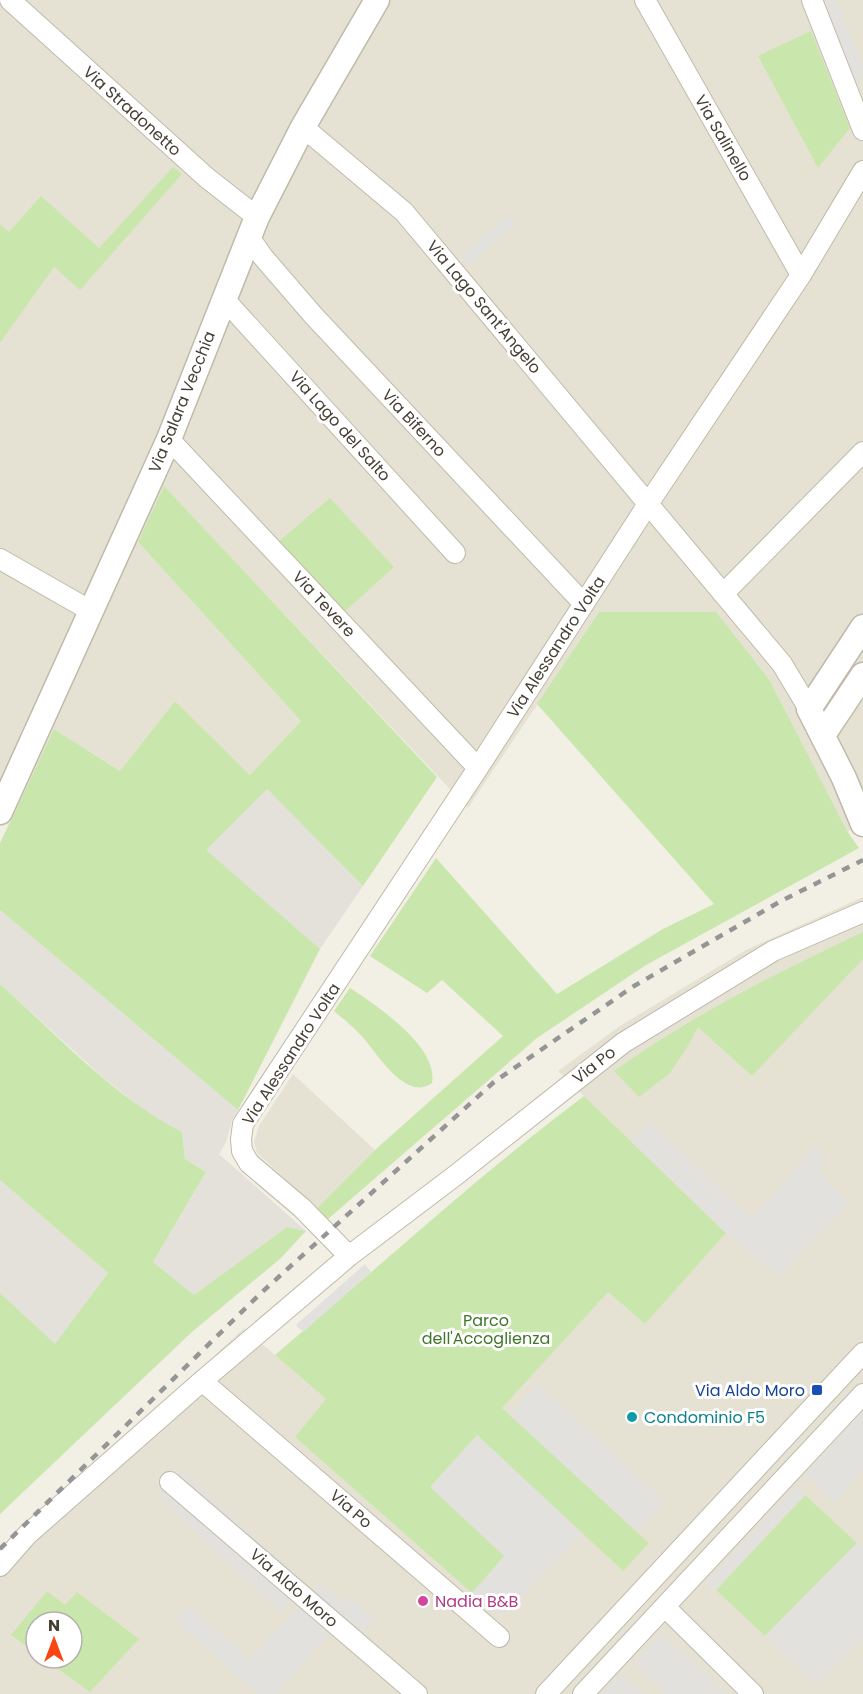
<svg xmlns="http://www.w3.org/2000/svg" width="863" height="1694" font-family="Poppins,sans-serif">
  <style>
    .residential { fill: #e6e2d3; fill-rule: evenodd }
    .industrial { fill: #e4e0da }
    .green { fill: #c9e7ad }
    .parking { fill: #e3e1dd }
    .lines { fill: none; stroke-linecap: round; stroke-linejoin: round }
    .minor-casing { stroke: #c1baaa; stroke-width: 22 }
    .tertiary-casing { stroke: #c1baaa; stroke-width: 27 }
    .minor { stroke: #fff; stroke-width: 20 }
    .tertiary { stroke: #fff; stroke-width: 24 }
    .rail { stroke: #959595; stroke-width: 4.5; stroke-dasharray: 8 8; stroke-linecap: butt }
    .transit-dot { fill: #1a4fb4; stroke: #fff; stroke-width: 2 }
    .culture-dot { fill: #0f9aa8; stroke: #fff; stroke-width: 2 }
    .hotel-dot { fill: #d1479c; stroke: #fff; stroke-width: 2 }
    .labels { text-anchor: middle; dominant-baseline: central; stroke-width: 6; stroke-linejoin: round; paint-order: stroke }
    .street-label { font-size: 16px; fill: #453f34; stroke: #fff }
    .park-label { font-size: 16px; fill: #407728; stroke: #fff }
    .transit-label { font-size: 16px; fill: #164399; stroke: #fff; text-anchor: end }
    .culture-label { font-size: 16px; fill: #0d838f; stroke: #fff; text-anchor: start }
    .hotel-label { font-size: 16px; fill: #b23c85; stroke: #fff; text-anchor: start }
  </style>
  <rect width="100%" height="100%" fill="#f2efe5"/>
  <path class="residential" d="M0,0H863V824L847,832L769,679L715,612H599L468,808L164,487L138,542L301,721L250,775L175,701L120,771L54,729L8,825L0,819Z
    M863,897V1694H0V1558L244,1328L326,1399L608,1292L645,1324L725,1232L558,1071L620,1026L746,950ZM36,1622H72V1658H36Z
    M293,1074L375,1150L317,1208L257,1153L254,1142L259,1126Z"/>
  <path class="industrial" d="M267,789L363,886L320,949L205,850Z
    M0,910L238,1110L232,1120L226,1142L219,1154L306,1231L287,1227L194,1295L153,1262L206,1172L185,1159L182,1132L154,1118L105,1079L0,984Z
    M0,1180L108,1273L55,1345L0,1293Z"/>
  <path class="green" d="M811,31L850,128L818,168L758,56Z
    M173,167L182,174L80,290L54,267L0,343V224L9,232L41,196L99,248Z
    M164,486L437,777L363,886L267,789L206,850L320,949L238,1110L0,910V843L54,729L120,771L175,701L250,775L301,721L138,542Z
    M330,498L394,567L341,615L277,543Z
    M599,612H716L769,679L847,831L859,848L646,965L537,1038L328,1219L317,1208L375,1150L503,1036L442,980L427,993L370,956L436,858L557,994L663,929L714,904L537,704Z
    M863,932V959L752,1076L698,1027L688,1046L670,1073L639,1097L614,1071C692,1015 777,973 863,932Z
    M0,984C56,1034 115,1098 182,1132L185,1159L206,1172L153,1262L194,1295L287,1227L306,1231L280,1259L193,1331L0,1514V1293L55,1344L108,1273L0,1180Z
    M350,988C376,1005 439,1047 432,1083C404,1103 375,1049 359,1033C351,1025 342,1018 334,1011Z
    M584,1096L726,1233L645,1324L608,1292L502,1408L649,1543L623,1571L477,1435L505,1556L472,1593L295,1437L326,1399L275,1355C378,1268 476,1177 584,1096Z
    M805,1495L857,1543L765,1636L716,1590Z
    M47,1591L65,1605L77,1592L139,1639L90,1692L43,1658H72V1622H36V1653L11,1635Z"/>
  <path class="parking" d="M823,0H836L863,69V73L857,86Z
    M507,216L515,224L468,266L460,257Z
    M650,1121L752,1219L818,1143L822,1177L849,1202L779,1276L726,1233L631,1141Z
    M365,1264L371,1272L303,1332L296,1325Z
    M538,1384L665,1501L637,1532L510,1415Z
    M863,1411V1470L834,1502L805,1474Z
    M477,1435L582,1533L501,1618L472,1593L504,1556L430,1487Z
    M181,1469L306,1584L280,1611L156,1496Z
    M796,1486L805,1495L716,1590L706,1582Z
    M857,1543L863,1549V1639L816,1684L765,1636Z
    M320,1582L344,1603L349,1597L374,1619L351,1646L333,1630L275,1694H258L175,1620L189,1605L250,1660Z
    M661,1633L725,1694H666L634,1662Z
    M620,1673L643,1694H601Z"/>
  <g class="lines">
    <defs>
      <path id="minor" d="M10,0L207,178L257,217
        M645,0L801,275
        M812,0L863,130
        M303,127L404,212L782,664L809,709
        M249,237L263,257L313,315L584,604
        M224,299L455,553
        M169,439L478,768
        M0,559L91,611
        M723,594L863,452
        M349,1256L302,1208L249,1163L242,1151L241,1139L243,1124L478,768L648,504L801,275L863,171
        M202,1381L499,1637
        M170,1482L417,1694
        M0,1566L27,1535L202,1381L349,1256L456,1175L623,1043L773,951L863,912
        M665,1607L753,1694
        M546,1694L863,1353
        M583,1694L863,1394"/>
      <path id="tertiary" d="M863,627L809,709L844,778L863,824
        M823,735L863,675
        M0,812L169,439L257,217L303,127L377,0"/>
    </defs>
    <use href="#minor" class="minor-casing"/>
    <use href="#tertiary" class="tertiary-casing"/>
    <use href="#minor" class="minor"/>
    <use href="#tertiary" class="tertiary"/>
    <path class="rail" d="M0,1549L261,1293L494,1082L634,986L781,901L863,860"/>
  </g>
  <rect class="transit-dot" x="811" y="1384" width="12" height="12" rx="3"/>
  <circle class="culture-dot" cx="632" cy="1417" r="6"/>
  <circle class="hotel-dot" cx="423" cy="1601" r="6"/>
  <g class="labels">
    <g class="street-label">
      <text transform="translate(132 111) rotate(42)">Via Stradonetto</text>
      <text transform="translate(723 138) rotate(60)">Via Salinello</text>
      <text transform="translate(484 307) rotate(50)">Via Lago Sant'Angelo</text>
      <text transform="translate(182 402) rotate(-68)">Via Salara Vecchia</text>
      <text transform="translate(414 423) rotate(47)">Via Biferno</text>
      <text transform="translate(340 426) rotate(48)">Via Lago del Salto</text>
      <text transform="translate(324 604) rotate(47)">Via Tevere</text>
      <text transform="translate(556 647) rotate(-57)">Via Alessandro Volta</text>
      <text transform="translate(291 1054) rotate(-57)">Via Alessandro Volta</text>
      <text transform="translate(594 1065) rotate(-38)">Via Po</text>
      <text transform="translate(351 1509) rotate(41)">Via Po</text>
      <text transform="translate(294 1588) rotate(41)">Via Aldo Moro</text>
    </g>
    <g class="park-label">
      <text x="486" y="1320">Parco<tspan x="486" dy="18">dell'Accoglienza</tspan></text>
    </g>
    <g class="transit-label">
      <text x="805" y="1390">Via Aldo Moro</text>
    </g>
    <g class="culture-label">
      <text x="644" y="1417">Condominio F5</text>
    </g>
    <g class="hotel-label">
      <text x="435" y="1601">Nadia B&amp;B</text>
    </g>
  </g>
  <g transform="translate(54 1640)"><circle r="28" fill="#ffffff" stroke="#b5b2ae" stroke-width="1.5"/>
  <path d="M0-4.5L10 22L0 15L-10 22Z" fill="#fb4513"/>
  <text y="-9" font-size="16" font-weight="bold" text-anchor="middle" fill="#453f34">N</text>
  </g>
</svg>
